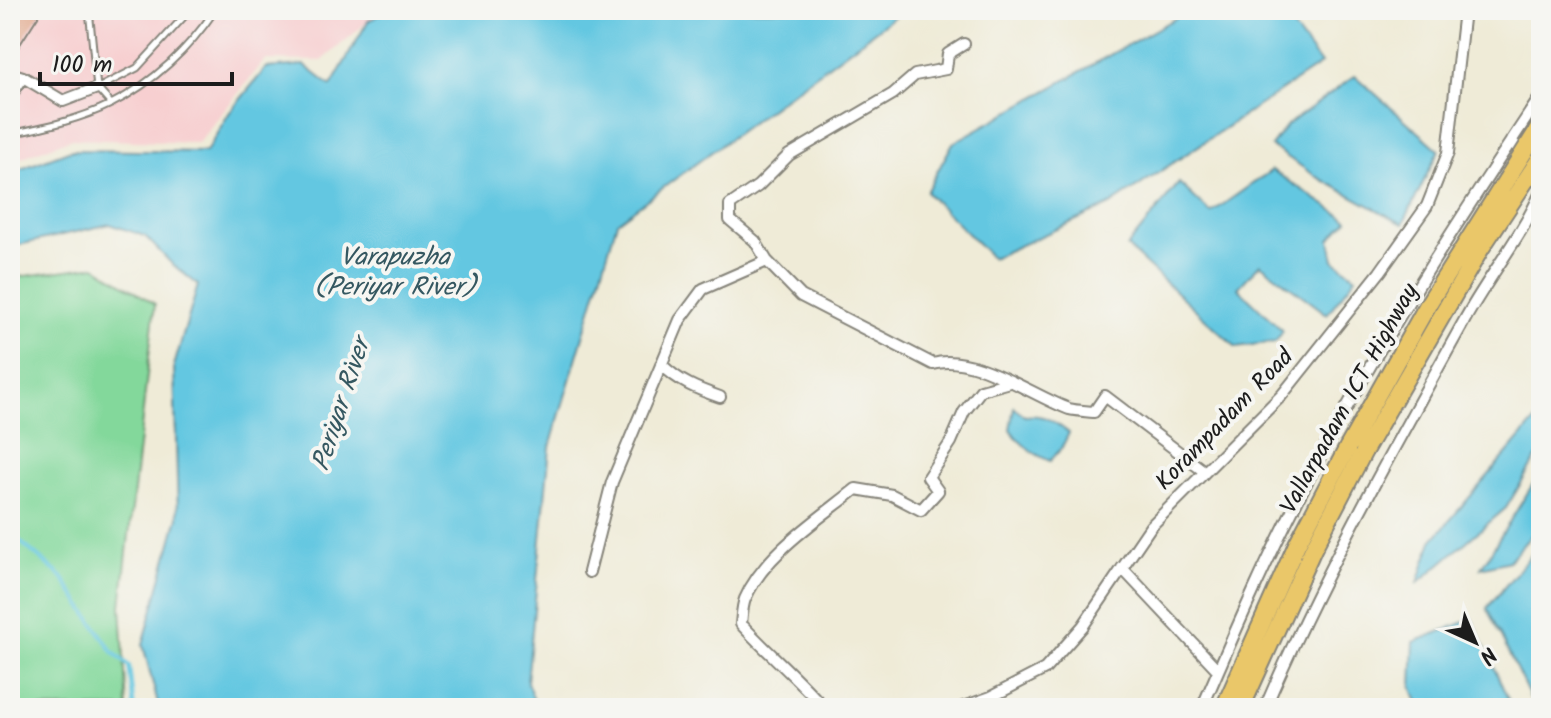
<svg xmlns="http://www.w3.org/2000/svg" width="1551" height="718" font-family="Kalam,sans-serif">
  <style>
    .built { fill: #f7cfd0 }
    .green { fill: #83d89b; stroke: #507a5c; stroke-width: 2 }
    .water { fill: #63c7e1; stroke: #40727e; stroke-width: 2 }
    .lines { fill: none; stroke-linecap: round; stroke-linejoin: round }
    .stream { stroke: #63c7e1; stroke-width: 4 }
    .building { fill: #e2ac91 }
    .service-casing { stroke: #86847a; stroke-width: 9 }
    .minor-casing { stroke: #86847a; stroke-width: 14 }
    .trunk-casing { stroke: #86847a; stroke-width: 20 }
    .service { stroke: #fff; stroke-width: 5 }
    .minor { stroke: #fff; stroke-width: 10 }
    .trunk { stroke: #eac769; stroke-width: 16 }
    .trunk-bridge-casing { stroke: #86847a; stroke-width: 20; stroke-linecap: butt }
    .trunk-bridge { stroke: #eac769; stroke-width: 16 }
    .labels { text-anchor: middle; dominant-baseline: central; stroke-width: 8; stroke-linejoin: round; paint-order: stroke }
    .street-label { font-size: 24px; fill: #1c1c1c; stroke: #f6f6f2 }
    .water-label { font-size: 26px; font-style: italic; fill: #355861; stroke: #f6f6f2 }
  </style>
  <rect width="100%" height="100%" fill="#f6f6f2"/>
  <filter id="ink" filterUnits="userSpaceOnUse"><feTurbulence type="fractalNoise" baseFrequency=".0125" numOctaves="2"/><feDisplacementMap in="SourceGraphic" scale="16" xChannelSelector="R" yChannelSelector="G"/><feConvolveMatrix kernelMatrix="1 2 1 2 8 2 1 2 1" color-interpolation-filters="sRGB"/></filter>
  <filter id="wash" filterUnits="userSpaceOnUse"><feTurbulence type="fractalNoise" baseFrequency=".006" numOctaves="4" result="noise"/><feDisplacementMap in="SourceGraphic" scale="32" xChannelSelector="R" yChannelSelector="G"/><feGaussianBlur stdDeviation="1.8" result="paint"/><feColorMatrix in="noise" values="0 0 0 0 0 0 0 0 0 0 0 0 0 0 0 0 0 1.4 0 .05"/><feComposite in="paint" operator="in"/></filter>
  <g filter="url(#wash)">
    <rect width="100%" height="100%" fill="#efebd7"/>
    <path class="built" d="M10,10H381L322,61L265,60L198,143L70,139L10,162Z"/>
    <path class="green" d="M95,266L155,304L121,606L127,708H10V278Z"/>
    <path class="water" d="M388,10H903L617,222L550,447L527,682L537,708H159L143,645L178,517L174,366L198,285L172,264L145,236L110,224L10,247V173L71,150L206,152L229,113L266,68L304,65L331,86L368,21Z
      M1190,10H1280L1321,64L1110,205L992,258L926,192L953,143Z
      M1355,76L1439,150L1403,224L1317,177L1271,146L1287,125Z
      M1272,170L1348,220L1330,239L1334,260L1356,277L1327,314L1260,264L1238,288L1283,331L1275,342L1236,347L1127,247L1179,183L1211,213Z
      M1014,407L1025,416C1044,413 1055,422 1069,433L1061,449L1050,461C1033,454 1020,444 1010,429Z
      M1541,414V450L1506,508L1418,583L1432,541Z
      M1541,471V524L1509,561L1481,568Z
      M1541,543V708H1535L1487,608Z
      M1472,619L1512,708H1420L1412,686L1414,642Z"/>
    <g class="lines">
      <path class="stream" d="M10,533L62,577L113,652L129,666L134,708"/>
    </g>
    <g id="blocks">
      <path class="building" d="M10,10H42L10,60Z"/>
    </g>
  </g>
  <g filter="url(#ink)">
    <use href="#blocks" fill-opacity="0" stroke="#86847a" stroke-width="2"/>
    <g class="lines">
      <defs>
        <path id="service" d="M89,10L97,88L111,104
          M98,88L137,68L190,10
          M10,134C44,127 79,120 111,104C153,83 189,49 215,10"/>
        <path id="minor" d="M964,44L948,54L946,69L915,75L893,94L789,155L758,186L730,205V220L755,241L767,261L801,296L933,364C972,352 1031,395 1069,409C1077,411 1086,411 1094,412L1105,396L1205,472
          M10,73L23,77
          M10,97L23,77L63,101L97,88
          M1511,141L1532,161L1541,185
          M661,364C679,382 697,389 720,397
          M1122,568L1218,670
          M589,572L612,482L680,320L703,289L767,261
          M824,708C798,678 768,653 741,624C742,616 742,607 745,599C764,554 819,519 856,489L892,495L921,510L938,491L928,477L951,442L964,412L981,390L1010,382
          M960,708L991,697L1045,669L1083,626L1151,526L1282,395L1380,272L1427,206L1448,153L1464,10
          M1202,708C1236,629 1270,551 1310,476C1378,344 1459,219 1541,96
          M1265,708C1322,575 1393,449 1463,323C1487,278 1521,238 1541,192"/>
        <path id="trunk" d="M1224,708L1297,544L1348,447
          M1241,708L1313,549L1364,451"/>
      </defs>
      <use href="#service" class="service-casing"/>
      <use href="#minor" class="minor-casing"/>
      <use href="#trunk" class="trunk-casing"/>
      <use href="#service" class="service"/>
      <use href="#minor" class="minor"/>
      <use href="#trunk" class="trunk"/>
      <defs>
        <path id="trunk-bridge" d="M1348,447L1430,301L1541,125
          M1364,451L1481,248L1541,157"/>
      </defs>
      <use href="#trunk-bridge" class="trunk-bridge-casing"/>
      <use href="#trunk-bridge" class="trunk-bridge"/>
    </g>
  </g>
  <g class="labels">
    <g class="street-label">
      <text transform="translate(1350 399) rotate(-61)">Vallarpadam ICT Highway</text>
      <text transform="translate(1225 420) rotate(-46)">Korampadam Road</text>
    </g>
    <g class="water-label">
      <text x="395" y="258">Varapuzha<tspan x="395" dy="30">(Periyar River)</tspan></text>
      <text transform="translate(342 405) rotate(-72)">Periyar River</text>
    </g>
  </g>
  <rect width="1551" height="718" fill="none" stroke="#f6f6f2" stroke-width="40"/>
  <g transform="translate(1475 642) rotate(136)" stroke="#f6f6f2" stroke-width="6" paint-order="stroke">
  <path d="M0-6L14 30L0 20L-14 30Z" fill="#1c1c1c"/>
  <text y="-12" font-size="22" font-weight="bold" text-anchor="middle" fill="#1c1c1c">N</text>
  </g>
  <path d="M40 72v12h192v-12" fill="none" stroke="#1c1c1c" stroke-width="4"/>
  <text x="52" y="72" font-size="24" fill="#1c1c1c" stroke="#f6f6f2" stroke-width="6" paint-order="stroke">100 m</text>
</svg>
